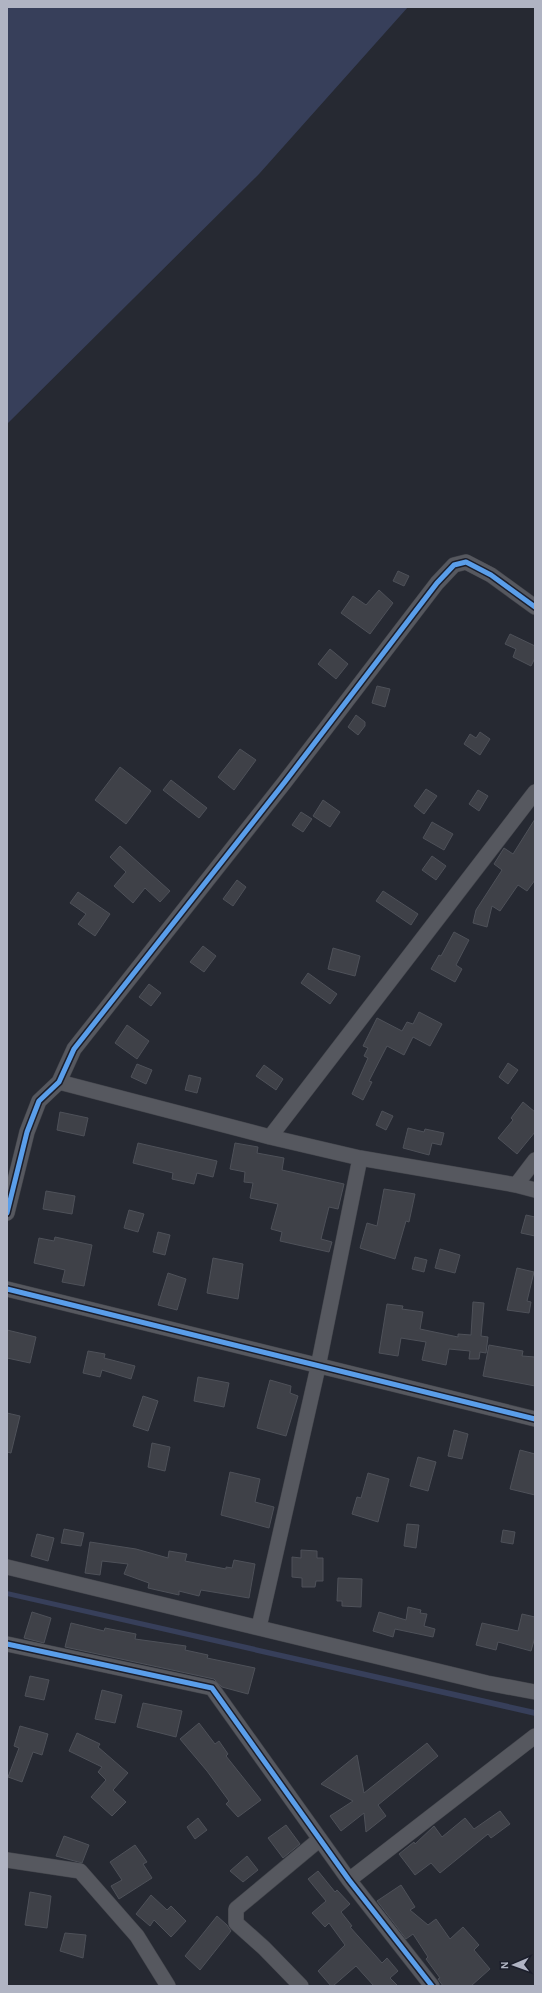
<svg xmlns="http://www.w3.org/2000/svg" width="542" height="1993" font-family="'Alegreya Sans',sans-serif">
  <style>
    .water { fill: #373f5a }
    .building { fill: #3f4148; stroke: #4e5159 }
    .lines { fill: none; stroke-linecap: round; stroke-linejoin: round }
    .street-casing { stroke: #42444b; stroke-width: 16 }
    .street { stroke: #56585f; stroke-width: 15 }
    .cycleway-casing { stroke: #1b1e2b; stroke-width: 8 }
    .cycleway { stroke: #5a9eea; stroke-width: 5 }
  </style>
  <rect width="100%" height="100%" fill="#262932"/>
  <path class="water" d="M7,7H408L259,174L7,424Z
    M7,1591L535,1710V1716L7,1596Z"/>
  <path class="building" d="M398,571L409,576L404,586L393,581Z
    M379,590L393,603L370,634L341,613L353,596L366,605Z
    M510,634L535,646V658L531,666L513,657L516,649L505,644Z
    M330,649L348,664L336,679L318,664Z
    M377,686L390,689L385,707L372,703Z
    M356,715L365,722V726L358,735L348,727Z
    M480,732L490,739L480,755L464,744L470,734L476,738Z
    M240,749L256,760L234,790L218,777Z
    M120,767L151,791L126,824L95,800Z
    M171,780L207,808L199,818L163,790Z
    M426,789L437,796L424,814L414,806Z
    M478,790L488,796L479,811L469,804Z
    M323,800L340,812L330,827L313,816Z
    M301,812L312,819L303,832L292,825Z
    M535,819V880L527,891L518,885L500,911L492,906L487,927L473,923L476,910L502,870L494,864L504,848L513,854Z
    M432,822L453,834L444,850L423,838Z
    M120,846L170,891L160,902L145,888L133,903L114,886L126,872L110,857Z
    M432,856L446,866L436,880L422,870Z
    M237,880L246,887L233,906L223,899Z
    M383,891L418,914L411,925L376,901Z
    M78,892L110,914L95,936L78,924L86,914L70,903Z
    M454,932L469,940L456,965L462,969L455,982L431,969L439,955L441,956Z
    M203,946L216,956L204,972L190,962Z
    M333,948L360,956L355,976L328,969Z
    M308,973L337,994L330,1004L301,983Z
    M149,984L161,993L151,1006L139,997Z
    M419,1012L442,1024L430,1046L413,1037L404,1055L387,1046L369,1081L372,1082L363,1100L352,1094L368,1058L364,1056L368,1048L363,1046L377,1018L402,1031L407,1022L413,1024Z
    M127,1025L149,1041L137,1059L115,1043Z
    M508,1063L518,1070L508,1084L499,1077Z
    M137,1064L152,1070L146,1084L131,1077Z
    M264,1065L283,1079L276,1090L256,1076Z
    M189,1075L201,1078L197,1093L185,1090Z
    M523,1102L535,1112V1132L517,1154L498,1138L513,1120L511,1118Z
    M382,1111L393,1116L386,1130L376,1125Z
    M60,1112L88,1118L84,1136L57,1130Z
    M408,1128L424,1132L425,1129L444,1133L441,1145L432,1143L429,1155L403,1148Z
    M138,1143L217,1161L213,1177L197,1173L194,1184L172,1179L173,1173L133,1163Z
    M235,1143L258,1147L257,1153L284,1158L282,1170L344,1184L338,1209L329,1207L321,1239L332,1242L329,1252L280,1241L282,1232L271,1229L278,1204L250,1198L253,1183L244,1182L245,1172L230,1169Z
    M384,1189L415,1194L409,1222L406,1221L395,1259L360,1248L367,1223L377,1226Z
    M46,1191L75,1196L72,1214L43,1209Z
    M129,1210L144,1214L138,1232L124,1228Z
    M526,1215L535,1217V1236L521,1233Z
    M158,1232L170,1235L165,1255L153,1252Z
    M55,1237L92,1245L84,1286L62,1282L65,1270L34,1263L39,1238L54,1241Z
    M440,1249L460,1255L455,1273L435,1268Z
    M415,1257L427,1260L424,1272L412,1269Z
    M213,1258L243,1264L238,1299L207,1293Z
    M517,1268L534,1272L527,1301L531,1302L529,1313L507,1310Z
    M168,1273L186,1279L177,1310L158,1305Z
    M473,1302L484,1303L481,1336L488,1337L486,1353L480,1352L479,1359H469L470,1351L449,1349L446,1365L422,1360L426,1342L401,1338L398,1356L379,1353L387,1304L403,1306L402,1309L423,1312L420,1329L458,1337V1334L471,1335Z
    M7,1330L36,1337L30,1363L7,1358Z
    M489,1345L523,1351L522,1356L535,1357V1386L483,1376Z
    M88,1351L105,1354L104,1358L135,1366L131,1379L102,1370L100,1377L83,1373Z
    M198,1377L229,1383L224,1407L194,1401Z
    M270,1380L291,1386L290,1393L298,1396L286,1436L257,1428Z
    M143,1396L158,1401L148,1431L133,1426Z
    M7,1413L20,1416L11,1453L7,1452Z
    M454,1430L468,1434L462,1459L448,1456Z
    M152,1443L170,1447L165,1471L148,1467Z
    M520,1450L535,1454V1495L510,1489Z
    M418,1457L436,1462L428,1491L410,1486Z
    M230,1472L260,1479L255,1502L274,1507L269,1528L221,1515Z
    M368,1473L389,1479L378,1522L352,1514L357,1497L361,1498Z
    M407,1524L419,1525L416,1548L404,1546Z
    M64,1529L84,1533L81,1546L61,1543Z
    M503,1530L515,1532L513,1544L501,1542Z
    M37,1534L54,1538L48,1561L31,1556Z
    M90,1542L136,1549L168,1558L169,1551L187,1554L185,1561L226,1569V1567L232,1568L234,1560L255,1564L249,1598L201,1590L199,1596L179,1591V1595L148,1588L149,1583L124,1574L128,1564L102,1561L100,1575L85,1573Z
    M301,1550L317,1551V1558H323V1581H316L315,1587H302V1578L292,1577V1557L301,1558Z
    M338,1578L362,1579L361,1607L342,1606V1601H337Z
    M408,1607L421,1610L420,1613L427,1614L424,1626L435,1629L433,1637L395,1629L393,1637L373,1631L379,1612L406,1620Z
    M32,1612L51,1618L44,1643L24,1638Z
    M522,1614L535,1617V1637L531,1651L498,1642L496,1650L476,1645L482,1623L518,1631Z
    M71,1623L104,1631L105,1628L136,1634L135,1639L186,1646L185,1650L208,1655L207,1658L255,1668L248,1694L222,1687L214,1679L65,1647Z
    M30,1676L49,1680L44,1700L25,1696Z
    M102,1690L122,1695L115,1723L95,1719Z
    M143,1703L182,1711L176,1737L137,1727Z
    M199,1723L215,1744L219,1741L228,1754L226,1756L261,1800L238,1817L226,1804L229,1801L207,1771L180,1739Z
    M20,1726L48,1734L42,1755L33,1752L22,1782L8,1777L19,1748L14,1746Z
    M77,1733L100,1744L98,1747L128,1773L113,1790L126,1802L112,1816L91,1797L106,1780L98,1772L102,1767L69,1751Z
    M427,1743L438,1756L378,1805L386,1816L366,1832L364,1813L341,1831L330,1816L353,1801L321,1784L357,1755L364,1793Z
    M500,1811L510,1824L491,1838L488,1834L440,1873L431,1863L415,1875L399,1854L414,1842L415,1844L434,1826L442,1837L465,1818L474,1829Z
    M198,1818L207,1830L195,1839L187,1827Z
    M286,1825L300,1844L283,1858L268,1838Z
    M64,1836L89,1845L82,1863L56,1856Z
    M135,1845L147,1862L143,1864L152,1878L119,1899L111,1886L122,1880L110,1862Z
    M247,1856L258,1870L243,1882L230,1871Z
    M318,1871L335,1892L337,1890L350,1904L341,1912L352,1926L350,1927L382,1963L387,1958L398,1971L390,1978L398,1986H374L356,1966L333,1986H331L318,1971L345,1945L329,1923L325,1927L312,1913L326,1901L308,1879Z
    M401,1885L415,1907L410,1910L428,1925L436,1919L450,1939L463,1927L479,1945L474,1950L490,1969L471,1986H443L438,1979L440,1978L426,1959L428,1957L413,1934L406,1939L377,1901Z
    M30,1892L51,1896L47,1928L25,1925Z
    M151,1895L167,1910L171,1906L186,1921L171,1937L154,1920L150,1926L136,1914Z
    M217,1916L227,1925L231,1931L200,1970L185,1956Z
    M65,1933L86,1935L83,1958L60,1951Z"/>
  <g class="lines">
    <defs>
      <path id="street" d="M59,1082L270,1137L360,1158L516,1185L535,1190
        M270,1137L535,792
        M516,1185L535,1160
        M7,1213L27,1132L39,1101L59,1082L74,1049L284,783L437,583L454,565L466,562L491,575L535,607
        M7,1289L535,1419
        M7,1567L487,1683L535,1692
        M259,1627L318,1367L360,1158
        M7,1644L212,1688L349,1880L432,1986
        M7,1860L80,1871L137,1936L168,1986
        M349,1880L535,1736
        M301,1986L264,1948L236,1923V1909L320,1839"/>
    </defs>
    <use href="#street" class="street-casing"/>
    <use href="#street" class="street"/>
    <defs>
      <path id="cycleway" d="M7,1213L27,1132L39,1101L59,1082L74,1049L284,783L437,583L454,565L466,562L491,575L535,607
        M7,1289L535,1419
        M7,1644L212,1688L349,1880L432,1986"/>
    </defs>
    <use href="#cycleway" class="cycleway-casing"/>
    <use href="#cycleway" class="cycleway"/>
  </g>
  <rect width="542" height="1993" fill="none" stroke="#b0b4c3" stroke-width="16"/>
  <g transform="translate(514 1965) rotate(268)" stroke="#1b1e2b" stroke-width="3" paint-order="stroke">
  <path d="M0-3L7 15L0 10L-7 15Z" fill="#b0b4c3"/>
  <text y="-6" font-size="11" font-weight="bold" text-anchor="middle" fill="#b0b4c3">N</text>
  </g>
</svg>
